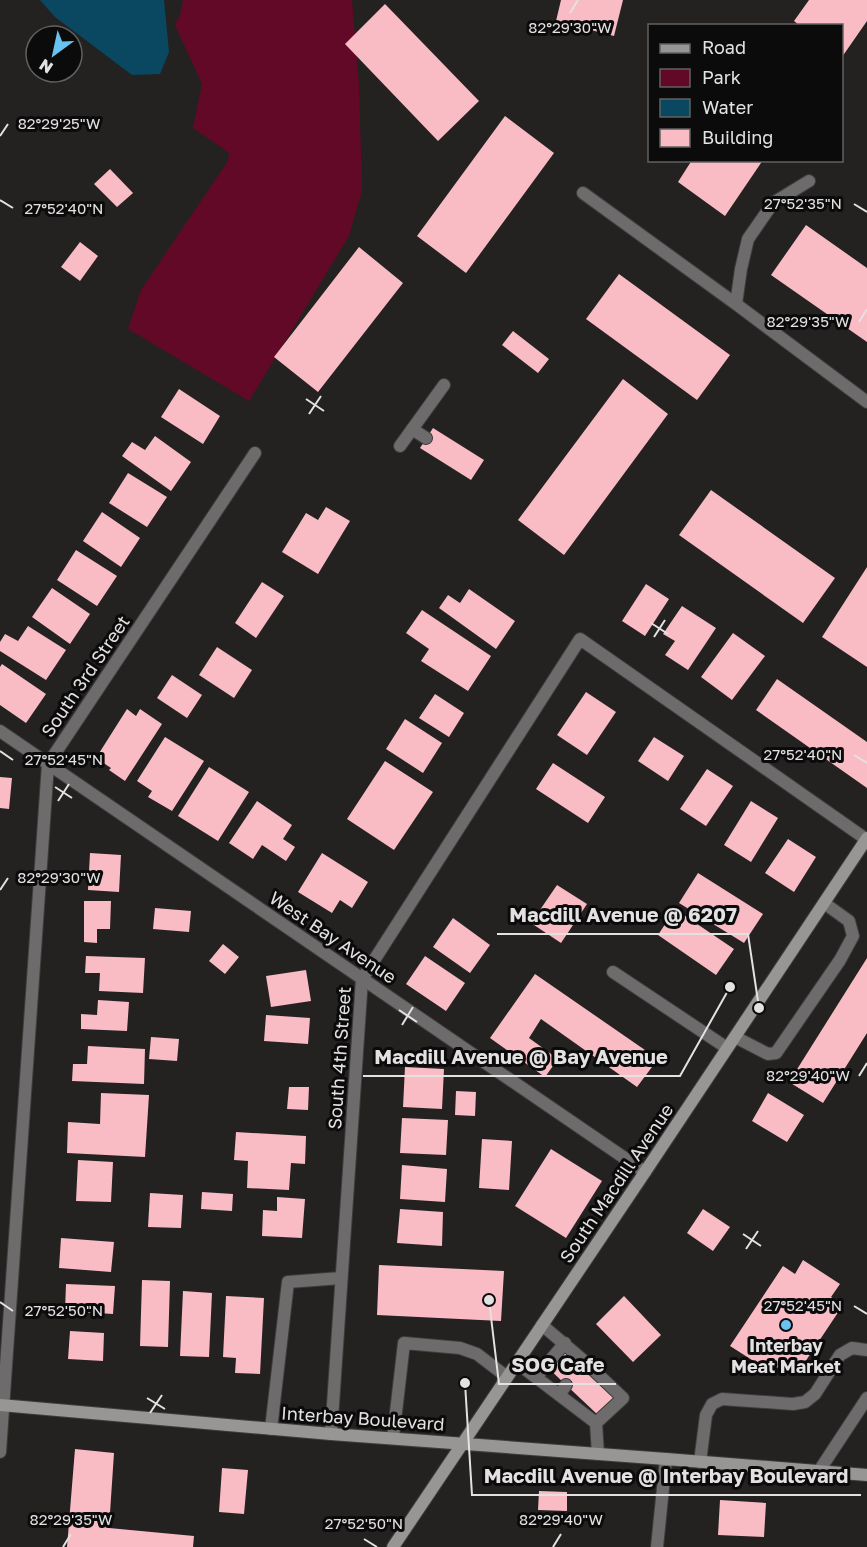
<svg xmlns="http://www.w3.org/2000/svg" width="867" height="1547" font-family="'Golos Text',sans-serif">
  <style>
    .green { fill: #620928 }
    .water { fill: #0a4862 }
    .building { fill: #f9bbc4 }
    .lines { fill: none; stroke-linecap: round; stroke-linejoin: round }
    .lane-casing { stroke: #3f3c3c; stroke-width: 14 }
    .street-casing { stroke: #3f3c3c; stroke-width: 14 }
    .secondary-casing { stroke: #3f3c3c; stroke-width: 14 }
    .lane { stroke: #6d6b6b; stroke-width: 12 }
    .street { stroke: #6d6b6b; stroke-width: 12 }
    .secondary { stroke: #989595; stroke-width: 12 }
    .ticks { fill: none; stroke: #e3e1e1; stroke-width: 2 }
    .poi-dot { fill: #69c3f1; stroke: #0c0b0b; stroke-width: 2 }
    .labels { text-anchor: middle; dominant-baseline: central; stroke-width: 6; stroke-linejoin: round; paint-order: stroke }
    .street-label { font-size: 18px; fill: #e3e1e1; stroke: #0c0b0b }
    .poi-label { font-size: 18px; font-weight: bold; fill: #e3e1e1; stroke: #0c0b0b }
    .ticks-label { font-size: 15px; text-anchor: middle; fill: #e3e1e1; stroke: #0c0b0b; stroke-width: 6; stroke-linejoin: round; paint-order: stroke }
    .leader { fill: none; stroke: #e3e1e1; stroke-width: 2 }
    .callout-dot { fill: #e3e1e1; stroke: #0c0b0b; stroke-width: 2 }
    .callout-label { font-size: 20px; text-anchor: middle; font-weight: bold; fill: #e3e1e1; stroke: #0c0b0b; stroke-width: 6; stroke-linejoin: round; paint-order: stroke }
  </style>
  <rect width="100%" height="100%" fill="#242121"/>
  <path class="green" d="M183,0H352L359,85L362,190L349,236L249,401L128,329L141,290L228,161L229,154L225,150L193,128L202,84L175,25L180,15Z"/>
  <path class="water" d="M40,0H164L169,52L160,74L132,75L55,17Z"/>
  <path class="building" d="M561,0H623L614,36L556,21Z
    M809,0H867V21L842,57V26H800L794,21Z
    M385,4L479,101L438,141L345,44Z
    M505,116L554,153L466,273L417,236Z
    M692,160H763L725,216L678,182Z
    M110,169L133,193L117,207L94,184Z
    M806,225L867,268V342L771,275Z
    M80,242L98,256L80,281L61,267Z
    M359,247L403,283L318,392L274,357Z
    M619,274L730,355L697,400L586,319Z
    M513,331L549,359L538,373L502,345Z
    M623,379L668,414L564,555L518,520Z
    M179,389L220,416L203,444L161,417Z
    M433,428L484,460L471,480L420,448Z
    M155,436L191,462L171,491L122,456L132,442L145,450Z
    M128,473L167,497L147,527L109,503Z
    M711,490L835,578L803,623L679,535Z
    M326,507L350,521L318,574L282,552L306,513L318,520Z
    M102,512L140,538L121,567L83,541Z
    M76,550L117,576L97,606L57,580Z
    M867,567V667L822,637Z
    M262,582L284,596L256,638L235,623Z
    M646,584L669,599L645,636L622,621Z
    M52,588L90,614L70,644L32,617Z
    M469,589L515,621L496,649L439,608L448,595L460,603Z
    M682,606L716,628L688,670L665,655L675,641L663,634Z
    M422,610L491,656L468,691L421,661L429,649L406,633Z
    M28,626L66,650L46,680L0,651V642L5,634L18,641Z
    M733,633L765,656L732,700L701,677Z
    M217,647L252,670L234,698L199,675Z
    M2,664L46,694L26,723L0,705V667Z
    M172,675L202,695L187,718L157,698Z
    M777,679L867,742V788L756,710Z
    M586,692L616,712L587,755L557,735Z
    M435,694L464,713L449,737L419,718Z
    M127,709L136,716L140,709L162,724L125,781L109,770L111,768L96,758Z
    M405,719L442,743L423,773L386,749Z
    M165,737L204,761L172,811L148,797L152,791L137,781Z
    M654,737L684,756L668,781L638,761Z
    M385,761L433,792L394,850L347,819Z
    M553,763L605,797L588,823L536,789Z
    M209,767L249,792L218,841L178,816Z
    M707,769L733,786L706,826L680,809Z
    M0,777L12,778L9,809L0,808Z
    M257,801L292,825L283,839L295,847L286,861L262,845L253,859L229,843Z
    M751,801L778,818L751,862L724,845Z
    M788,839L816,857L794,892L765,873Z
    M90,853L121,855L119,892L88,890Z
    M322,853L368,882L352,908L340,900L332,913L298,892Z
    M698,873L763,914L744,943L679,903Z
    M557,885L587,904L561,943L531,923Z
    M84,901H111L110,929H97V943L84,942Z
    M155,908L191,911L189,932L153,929Z
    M675,909L734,949L716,975L658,935Z
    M453,918L490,945L470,973L433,947Z
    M223,944L239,957L225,974L209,961Z
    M86,956L145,958L143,993L99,991L100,973H85Z
    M425,956L465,983L446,1011L406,984Z
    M867,958V1033L823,1103L789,1082Z
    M306,970L311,1001L271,1007L266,976Z
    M535,974L658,1059L637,1087L541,1019L529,1038L558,1059L545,1077L490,1038Z
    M98,1000L129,1002L127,1031L81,1029V1014L97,1015Z
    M266,1015L310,1018L308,1044L264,1041Z
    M151,1037L179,1039L177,1061L149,1059Z
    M88,1046L145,1049L144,1084L72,1081L73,1064H87Z
    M405,1067L444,1069L442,1109L403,1107Z
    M289,1087H309L308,1110L287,1109Z
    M456,1091L476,1092L475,1116L455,1115Z
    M101,1093L149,1095L145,1157L67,1153L68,1122L100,1124Z
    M768,1093L804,1115L787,1142L752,1121Z
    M402,1118L448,1120L446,1155L400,1153Z
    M236,1132L306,1136L305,1164L291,1163L289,1190L247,1188L248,1161L234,1160Z
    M482,1139L512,1141L509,1190L479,1188Z
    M551,1149L602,1181L566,1238L515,1206Z
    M78,1160L113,1162L111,1202L76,1201Z
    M402,1165L447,1169L445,1202L400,1199Z
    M202,1192L233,1194L232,1211L201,1209Z
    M150,1193L183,1195L181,1228L148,1227Z
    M277,1197L305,1199L302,1238L262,1236L263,1210L277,1211Z
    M400,1209L443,1212L442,1246L397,1243Z
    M703,1209L730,1227L713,1251L687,1233Z
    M61,1238L114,1242L111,1272L59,1268Z
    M803,1260L840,1284L831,1297L843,1305L801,1368L763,1367L730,1346L783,1266L795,1274Z
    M379,1265L504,1271L501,1321L377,1315Z
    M142,1280L170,1281L168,1347L140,1346Z
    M66,1284L115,1286L113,1314L65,1311Z
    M183,1291L212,1293L209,1357L180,1356Z
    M226,1296L264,1298L260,1374L235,1373L236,1358L223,1357Z
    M624,1296L661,1335L633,1362L596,1324Z
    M70,1331L104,1333L103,1361L68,1359Z
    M562,1350L615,1399L599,1416L546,1366Z
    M75,1449L114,1453L109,1528L194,1536L193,1547H67Z
    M222,1468L248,1470L244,1514L219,1512Z
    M539,1491L567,1492V1511L538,1510Z
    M720,1500L766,1503L764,1537L718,1535Z"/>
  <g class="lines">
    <defs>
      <path id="lane" d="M412,429L426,438
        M400,446L444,385
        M613,972L727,1048
        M735,1037L768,1054L776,1053L840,960L853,936L849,921L824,903
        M542,1325L583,1360L623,1398L596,1423L598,1454
        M517,1363L596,1423
        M536,1377L565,1343
        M559,1395L566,1385
        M271,1429L288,1282L341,1278
        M393,1438L404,1343L460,1348L477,1354L507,1377
        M700,1462L706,1415L712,1404L722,1399L793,1404L805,1402L815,1394L840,1355L852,1348L867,1350"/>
      <path id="street" d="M809,181L773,203L748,239L741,269L736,304L867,402
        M583,193L736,304
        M0,731L645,1172
        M331,1434L362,979L580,639L866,839
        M0,1452L48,764L255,453
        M819,1471L867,1398
        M657,1547L666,1459"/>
      <path id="secondary" d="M0,1405L331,1434L666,1459L867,1475
        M393,1547L645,1172L867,838"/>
    </defs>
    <use href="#lane" class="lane-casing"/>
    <use href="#street" class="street-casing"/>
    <use href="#secondary" class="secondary-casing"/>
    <use href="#lane" class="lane"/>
    <use href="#street" class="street"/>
    <use href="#secondary" class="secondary"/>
  </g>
  <path class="ticks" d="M570,13L578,0M0,136L8,124M0,200L13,208M854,204L867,212M859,322L867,309M306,399L324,411M309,414L321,396M651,623L668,634M654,637L665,620M0,751L13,760M854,755L867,763M55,787L72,798M58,801L69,784M0,890L8,878M399,1010L417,1022M402,1025L413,1007M859,1076L867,1063M743,1234L761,1246M746,1249L758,1231M0,1302L13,1311M854,1306L867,1314M147,1398L165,1409M150,1413L162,1395M364,1539L377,1547M63,1547L71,1534M553,1547L561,1534"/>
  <circle class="poi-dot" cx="786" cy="1325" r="6"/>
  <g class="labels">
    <g class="street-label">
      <text transform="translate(85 676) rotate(-56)">South 3rd Street</text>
      <text transform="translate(333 937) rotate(34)">West Bay Avenue</text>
      <text transform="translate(339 1058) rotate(-86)">South 4th Street</text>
      <text transform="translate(616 1183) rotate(-56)">South Macdill Avenue</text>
      <text transform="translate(363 1418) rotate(4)">Interbay Boulevard</text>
    </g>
    <g class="poi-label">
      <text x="786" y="1345">Interbay<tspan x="786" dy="21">Meat Market</tspan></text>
    </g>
  </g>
  <g class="ticks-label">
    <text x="570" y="33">82°29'30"W</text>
    <text x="59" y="129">82°29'25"W</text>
    <text x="803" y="209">27°52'35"N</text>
    <text x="64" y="214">27°52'40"N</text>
    <text x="808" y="327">82°29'35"W</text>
    <text x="803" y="760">27°52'40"N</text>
    <text x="64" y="765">27°52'45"N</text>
    <text x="59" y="883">82°29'30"W</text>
    <text x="808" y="1081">82°29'40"W</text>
    <text x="803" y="1311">27°52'45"N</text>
    <text x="64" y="1316">27°52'50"N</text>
    <text x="71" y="1525">82°29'35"W</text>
    <text x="561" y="1525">82°29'40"W</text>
    <text x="364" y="1529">27°52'50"N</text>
  </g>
  <path class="leader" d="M759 1008L748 934H497M730 987L680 1076H363M489 1300L499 1384H616M465 1383L472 1495H861"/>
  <g class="callout-dot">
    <circle cx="759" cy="1008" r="6"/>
    <circle cx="730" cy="987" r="6"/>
    <circle cx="489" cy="1300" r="6"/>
    <circle cx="465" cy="1383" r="6"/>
  </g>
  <g class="callout-label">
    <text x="623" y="922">Macdill Avenue @ 6207</text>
    <text x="521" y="1064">Macdill Avenue @ Bay Avenue</text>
    <text x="558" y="1372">SOG Cafe</text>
    <text x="666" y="1483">Macdill Avenue @ Interbay Boulevard</text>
  </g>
  <rect x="648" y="24" width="195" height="138" fill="#0c0b0b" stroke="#626161" stroke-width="1.5"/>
  <rect x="660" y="44" width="30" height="9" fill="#989595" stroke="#626161" stroke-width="1.5"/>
  <text x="702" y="54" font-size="18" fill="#e3e1e1">Road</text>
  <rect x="660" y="69" width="30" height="18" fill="#620928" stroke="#626161" stroke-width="1.5"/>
  <text x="702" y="84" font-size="18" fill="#e3e1e1">Park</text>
  <rect x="660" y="99" width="30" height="18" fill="#0a4862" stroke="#626161" stroke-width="1.5"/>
  <text x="702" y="114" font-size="18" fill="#e3e1e1">Water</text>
  <rect x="660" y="129" width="30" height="18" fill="#f9bbc4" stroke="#626161" stroke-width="1.5"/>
  <text x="702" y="144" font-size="18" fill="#e3e1e1">Building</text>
  <g transform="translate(54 54) rotate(213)"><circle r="28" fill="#0c0b0b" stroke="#626161" stroke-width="1.5"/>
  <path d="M0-4.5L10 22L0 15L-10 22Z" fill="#69c3f1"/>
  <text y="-9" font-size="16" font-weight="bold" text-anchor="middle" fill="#e3e1e1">N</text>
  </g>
</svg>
